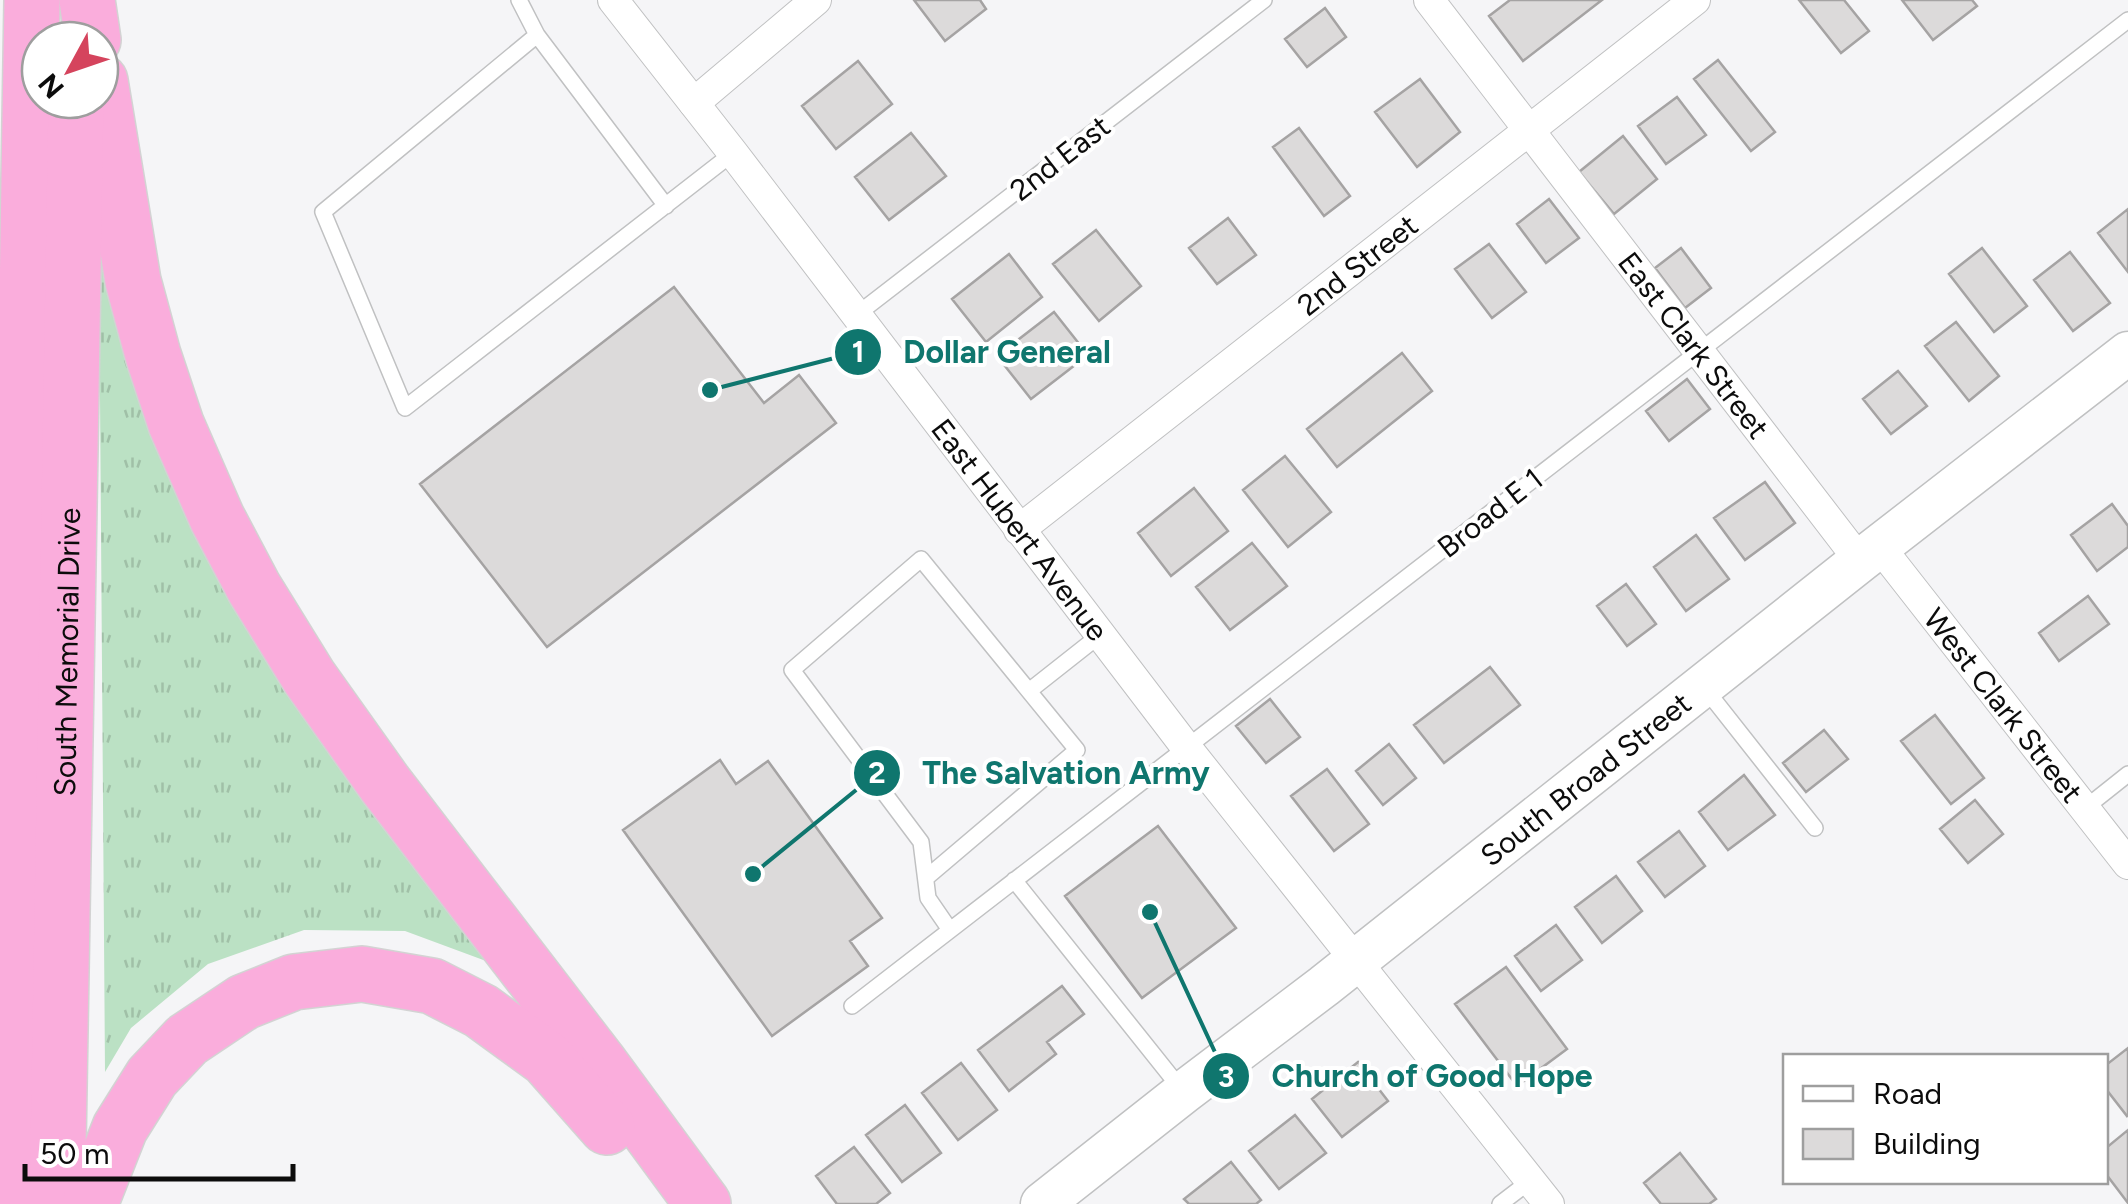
<svg xmlns="http://www.w3.org/2000/svg" width="2128" height="1204" font-family="Figtree,sans-serif">
  <style>
    .grass { fill: url(#grass-tufts) }
    .building { fill: #dcdada; stroke: #a5a3a3; stroke-width: 2.5 }
    .lines { fill: none; stroke-linecap: round; stroke-linejoin: round }
    .lane-casing { stroke: #c0c1c2; stroke-width: 18 }
    .street-casing { stroke: #c0c1c2; stroke-width: 32 }
    .secondary-casing { stroke: #c0c1c2; stroke-width: 45 }
    .highway-casing { stroke: #d3d3d3; stroke-width: 58 }
    .lane { stroke: #fff; stroke-width: 15 }
    .street { stroke: #fff; stroke-width: 30 }
    .secondary { stroke: #fff; stroke-width: 42 }
    .highway { stroke: #faaddc; stroke-width: 55 }
    .labels { text-anchor: middle; dominant-baseline: central; stroke-width: 8; stroke-linejoin: round; paint-order: stroke }
    .street-label { font-size: 30px; fill: #0c0c0c; stroke: #fff }
    .leader { fill: none; stroke: #0f766e; stroke-width: 4 }
    .callout-dot { fill: #0f766e; stroke: #fff; stroke-width: 4 }
    .mark-label { font-size: 30px; text-anchor: middle; font-weight: bold; fill: #fff }
    .callout-label { font-size: 32px; text-anchor: middle; font-weight: bold; fill: #0f766e; stroke: #fff; stroke-width: 8; stroke-linejoin: round; paint-order: stroke }
  </style>
  <defs>
    <pattern id="grass-tufts" width="24" height="20" patternUnits="userSpaceOnUse" patternTransform="scale(2.5)"><rect width="24" height="20" fill="#bbe1c4"/><path d="M3 7l-1-3M5 7V3M7 7l1-3M15 17l-1-3M17 17v-4M19 17l1-3" fill="none" stroke="#a0c0a7"/></pattern>
  </defs>
  <rect width="100%" height="100%" fill="#f5f5f7"/>
  <path class="grass" d="M102,238L286,674L486,961L405,931L304,930L208,964L131,1028L105,1072L99,261Z"/>
  <path class="building" d="M914,0H980L986,9L945,41Z
    M1510,0H1602L1523,61L1489,16Z
    M1799,0H1844L1869,31L1841,53Z
    M1902,0H1972L1977,6L1933,40Z
    M1325,8L1346,37L1307,67L1285,39Z
    M1718,60L1775,132L1751,151L1694,79Z
    M858,61L892,104L836,149L802,106Z
    M1420,79L1460,132L1417,167L1375,112Z
    M1677,97L1706,135L1666,164L1638,126Z
    M1299,128L1350,196L1324,216L1273,147Z
    M911,133L946,176L889,220L855,177Z
    M1623,136L1657,179L1614,214L1579,172Z
    M1549,199L1579,238L1546,263L1517,224Z
    M2128,209V272L2098,233Z
    M1228,218L1256,255L1217,284L1189,248Z
    M1096,230L1141,286L1099,321L1053,264Z
    M1489,244L1526,292L1492,318L1455,269Z
    M1681,248L1711,288L1685,308L1655,268Z
    M1982,248L2027,306L1994,332L1949,274Z
    M2070,252L2110,303L2073,331L2034,280Z
    M1009,254L1042,297L986,342L952,299Z
    M674,287L764,403L799,375L836,423L547,647L420,484Z
    M1054,312L1088,355L1031,399L997,356Z
    M1956,322L1999,376L1969,401L1925,346Z
    M1402,353L1432,391L1337,467L1307,429Z
    M1898,371L1927,406L1891,434L1863,399Z
    M1687,379L1710,409L1669,441L1646,411Z
    M1285,456L1331,512L1288,547L1243,490Z
    M1765,482L1795,523L1745,560L1714,518Z
    M1194,488L1228,531L1171,576L1138,533Z
    M2112,504L2128,526V547L2097,571L2071,535Z
    M1696,535L1729,579L1686,611L1654,567Z
    M1252,543L1287,586L1230,630L1196,587Z
    M1626,584L1656,624L1627,646L1597,606Z
    M2088,596L2109,624L2059,661L2039,633Z
    M1490,667L1520,705L1444,763L1414,725Z
    M1270,699L1300,737L1266,763L1236,726Z
    M1935,715L1984,778L1951,804L1901,741Z
    M1824,730L1848,759L1806,792L1783,763Z
    M1389,744L1416,778L1383,805L1356,771Z
    M720,760L736,784L768,761L882,918L850,941L868,966L772,1036L623,830Z
    M1327,769L1369,824L1334,851L1291,796Z
    M1744,775L1775,815L1728,850L1699,812Z
    M1975,800L2003,834L1968,863L1940,829Z
    M1158,826L1236,928L1142,998L1065,896Z
    M1679,831L1705,866L1665,897L1638,862Z
    M1616,876L1642,911L1602,943L1575,907Z
    M1556,925L1582,960L1541,991L1515,956Z
    M1506,967L1567,1049L1517,1086L1455,1004Z
    M1062,986L1084,1014L1047,1042L1056,1054L1009,1091L978,1050Z
    M2128,1048V1115L2127,1116L2106,1089V1065Z
    M1358,1062L1388,1101L1342,1137L1312,1099Z
    M961,1063L997,1110L958,1140L922,1093Z
    M905,1105L941,1153L902,1182L866,1135Z
    M1295,1115L1326,1153L1279,1189L1249,1151Z
    M2128,1130V1203L2106,1174V1148Z
    M854,1147L890,1193L876,1204H837L816,1176Z
    M1680,1153L1716,1199L1709,1204H1661L1644,1183Z
    M1231,1162L1261,1200L1256,1204H1189L1184,1199Z"/>
  <g class="lines">
    <defs>
      <path id="lane" d="M519,0L537,35L323,212L405,408L733,153
        M537,35L666,206
        M855,316L1264,0
        M1703,686L1815,828
        M1029,691L1100,635
        M2084,809L2128,774
        M926,878L1077,750L921,559L792,670L921,842L928,898L950,930
        M1014,880L1181,1089
        M852,1006L2128,20
        M1500,1204L1530,1181"/>
      <g id="street">
        <path id="s1" d="M613,0L733,153L1186,747L1549,1204"/>
        <path id="s2" d="M1429,0L1860,561"/>
        <path d="M694,103L816,0"/>
        <path id="s3" d="M1019,530L1695,0"/>
        <path id="s4" d="M1879,546L2128,864"/>
      </g>
      <g id="secondary">
        <path id="s5" d="M1042,1204L1184,1092L1324,986L1860,561L2128,353"/>
      </g>
      <g id="highway">
        <path d="M87,0L93,40"/>
        <path d="M100,81L133,281L153,355L176,424L217,518L254,588L309,677L385,784L600,1064L703,1204"/>
        <path d="M12,1204L32,0"/>
        <path id="s6" d="M57,1204L76,100"/>
        <path d="M90,1204L120,1128L152,1077L187,1040L244,1002L294,982L362,974L432,986L481,1011L547,1059L607,1127"/>
      </g>
    </defs>
    <use href="#lane" class="lane-casing"/>
    <use href="#street" class="street-casing"/>
    <use href="#secondary" class="secondary-casing"/>
    <use href="#highway" class="highway-casing"/>
    <use href="#lane" class="lane"/>
    <use href="#street" class="street"/>
    <use href="#secondary" class="secondary"/>
    <use href="#highway" class="highway"/>
  </g>
  <g class="labels">
    <g class="street-label">
      <text transform="translate(1060 158) rotate(-38)">2nd East</text>
      <text stroke="none"><textPath href="#s3" startOffset="430">2nd Street</textPath></text>
      <text stroke="none"><textPath href="#s2" startOffset="435">East Clark Street</textPath></text>
      <text transform="translate(1490 513) rotate(-38)">Broad E 1</text>
      <text stroke="none"><textPath href="#s1" startOffset="668">East Hubert Avenue</textPath></text>
      <text stroke="none"><textPath href="#s6" startOffset="552">South Memorial Drive</textPath></text>
      <text stroke="none"><textPath href="#s4" startOffset="202">West Clark Street</textPath></text>
      <text stroke="none"><textPath href="#s5" startOffset="690">South Broad Street</textPath></text>
    </g>
  </g>
  <path class="leader" d="M710 390L858 352M753 874L877 773M1150 912L1226 1076"/>
  <g class="callout-dot">
    <circle cx="710" cy="390" r="10"/>
    <circle cx="753" cy="874" r="10"/>
    <circle cx="1150" cy="912" r="10"/>
    <circle cx="858" cy="352" r="25"/>
    <circle cx="877" cy="773" r="25"/>
    <circle cx="1226" cy="1076" r="25"/>
  </g>
  <g class="mark-label">
    <text x="858" y="362">1</text>
    <text x="877" y="783">2</text>
    <text x="1226" y="1087">3</text>
  </g>
  <g class="callout-label">
    <text x="1007" y="363">Dollar General</text>
    <text x="1066" y="784">The Salvation Army</text>
    <text x="1432" y="1087">Church of Good Hope</text>
  </g>
  <rect x="1783" y="1054" width="325" height="130" fill="#ffffff" stroke="#9e9e9e" stroke-width="2.5"/>
  <rect x="1803" y="1086" width="50" height="15" fill="#ffffff" stroke="#9e9e9e" stroke-width="2.5"/>
  <text x="1873" y="1104" font-size="30" fill="#0c0c0c">Road</text>
  <rect x="1803" y="1129" width="50" height="30" fill="#dcdada" stroke="#9e9e9e" stroke-width="2.5"/>
  <text x="1873" y="1154" font-size="30" fill="#0c0c0c">Building</text>
  <g transform="translate(70 70) rotate(230)"><circle r="48" fill="#ffffff" stroke="#9e9e9e" stroke-width="2.5"/>
  <path d="M0-8L18 38L0 25L-18 38Z" fill="#d5445d"/>
  <text y="-15" font-size="28" font-weight="bold" text-anchor="middle" fill="#0c0c0c">N</text>
  </g>
  <path d="M25 1164v15h268v-15" fill="none" stroke="#0c0c0c" stroke-width="5"/>
  <text x="40" y="1164" font-size="30" fill="#0c0c0c" stroke="#ffffff" stroke-width="8" paint-order="stroke">50 m</text>
</svg>
